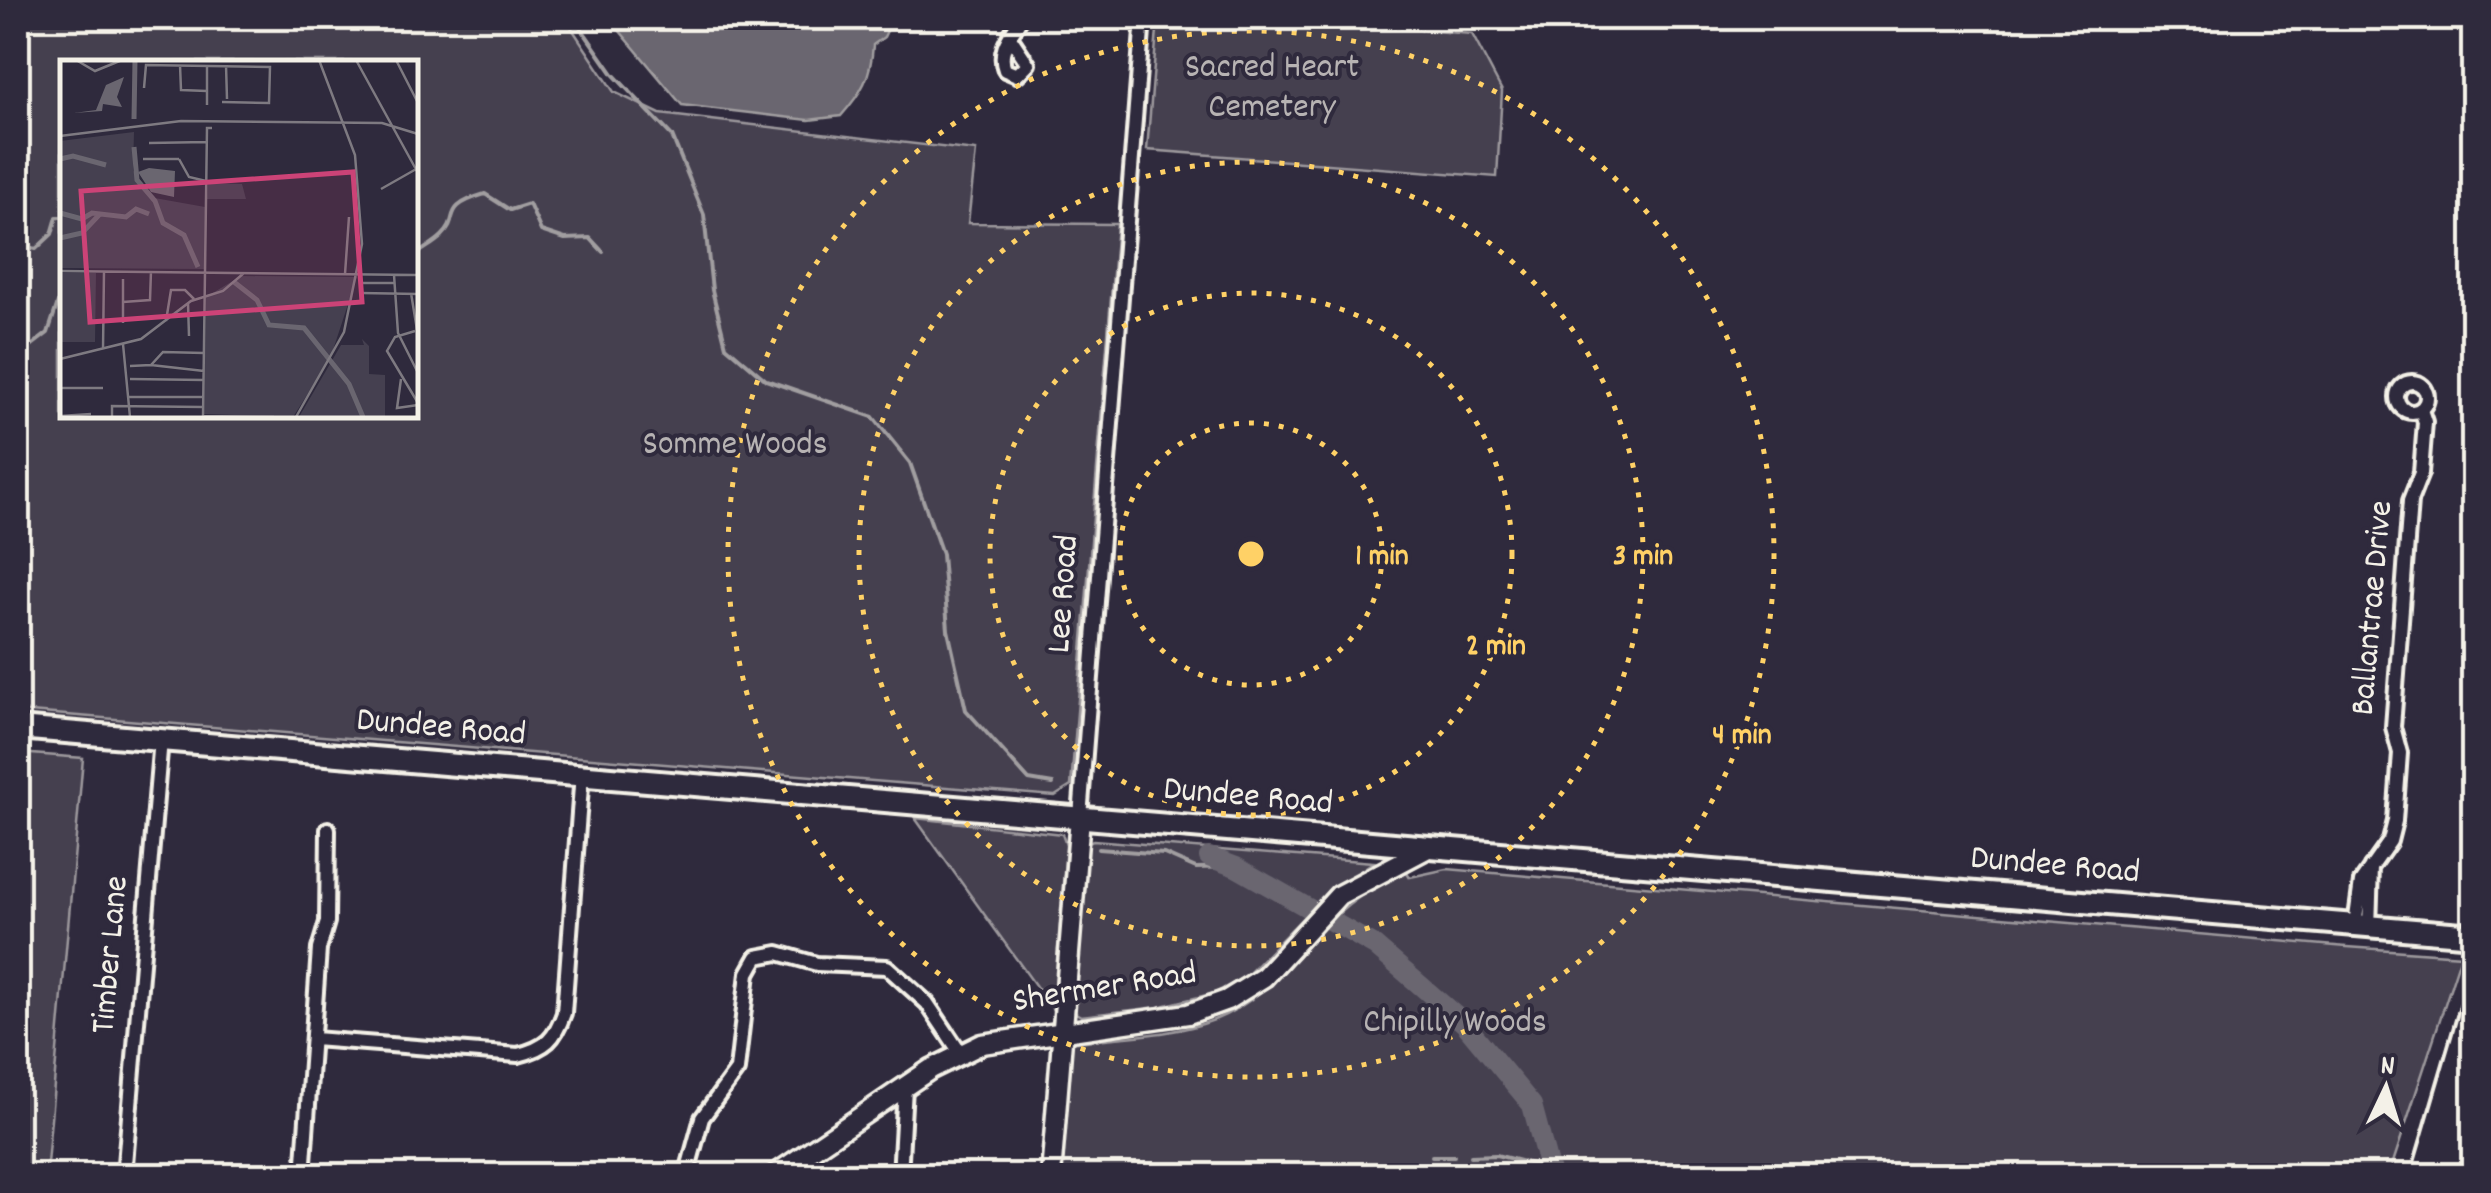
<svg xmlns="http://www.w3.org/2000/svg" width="2491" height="1193" font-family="Dekko,sans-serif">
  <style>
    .green { fill: #454050; stroke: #9c989c; stroke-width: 2.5; fill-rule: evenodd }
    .water { fill: #6a6670; stroke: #a19ea0; stroke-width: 2.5 }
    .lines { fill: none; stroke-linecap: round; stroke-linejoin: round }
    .stream { stroke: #a19ea0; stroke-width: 4 }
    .river { stroke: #6a6670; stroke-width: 20 }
    .minor-casing { stroke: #f4f1e8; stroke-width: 20 }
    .tertiary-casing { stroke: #f4f1e8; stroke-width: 25 }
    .secondary-casing { stroke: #f4f1e8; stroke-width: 25 }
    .primary-casing { stroke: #f4f1e8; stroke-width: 28 }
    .minor { stroke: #2f2a3d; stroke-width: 12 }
    .tertiary { stroke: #2f2a3d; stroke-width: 18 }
    .secondary { stroke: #2f2a3d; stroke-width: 18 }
    .primary { stroke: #2f2a3d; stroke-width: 20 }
    .rail { stroke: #f4f1e8; stroke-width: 4 }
    .ring { fill: none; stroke: #ffd166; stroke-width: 5; stroke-dasharray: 5 10 }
    .labels { text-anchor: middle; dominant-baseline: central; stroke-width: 8; stroke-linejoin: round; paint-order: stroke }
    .park-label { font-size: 35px; fill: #b7b3b3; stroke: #2f2a3d }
    .street-label { font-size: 35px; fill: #f4f1e8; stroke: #2f2a3d }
    .inset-river { fill: none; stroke: #6a6670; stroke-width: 5 }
    .inset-road { fill: none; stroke: #7e7a81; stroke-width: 2.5 }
    .view { fill: #cc4377; fill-opacity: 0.15; stroke: #cc4377; stroke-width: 5 }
    .inset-edge { fill: none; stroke: #f4f1e8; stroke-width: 5 }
    .centre { fill: #ffd166; stroke: #2f2a3d; stroke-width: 5 }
    .ring-label { font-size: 30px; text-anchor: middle; font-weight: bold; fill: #ffd166; stroke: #2f2a3d; stroke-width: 8; stroke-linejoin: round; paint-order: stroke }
  </style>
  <rect width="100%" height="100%" fill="#2f2a3d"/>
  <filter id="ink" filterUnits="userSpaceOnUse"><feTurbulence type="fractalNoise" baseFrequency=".01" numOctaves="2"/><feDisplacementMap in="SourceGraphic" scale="20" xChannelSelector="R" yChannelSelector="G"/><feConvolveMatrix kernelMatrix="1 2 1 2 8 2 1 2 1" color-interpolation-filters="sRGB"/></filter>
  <g filter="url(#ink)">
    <path class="green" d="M18,18H565L614,92L660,114L976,151L968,223L1117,224L1071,786L1055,796L18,711ZM415,62V415H62V62Z
      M1158,18H1265L1472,34L1502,91L1497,177L1147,150Z
      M18,753L83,758L46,1175H18Z
      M915,818L1062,834L1066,845L1053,1010Z
      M1093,840L1373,862L1321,899L1246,976L1215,993L1158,1007L1081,1016L1072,1011L1086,843Z
      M1447,869L2347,947L2461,955L2389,1175L1060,1176L1069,1043C1115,1036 1170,1037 1214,1020C1292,990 1320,901 1407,872L1410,877Z"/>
    <path class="water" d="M609,18H893L884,37L873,45C871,77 862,92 841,116L809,120L682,105Z"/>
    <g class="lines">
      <path class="stream" d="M574,18L613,74L672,136L704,215L712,290L726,346L766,380L873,417L910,463L942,554L948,630L966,710L1029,780L1053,784
        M18,251L23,246L36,249L52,234L57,217H62
        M415,256C423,249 434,244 442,236C462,217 438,208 485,194L510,210L529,204L541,231L565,239L590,238L603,252
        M18,356L48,333L62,290
        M1098,849L1164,854L1196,868L1236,867
        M1432,1156H1454
        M1471,1156L1496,1155L1548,1168"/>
      <path class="river" d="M1209,857L1236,867L1375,946L1465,1024L1532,1105L1551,1176"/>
      <defs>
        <path id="minor" d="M1010,37L1028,64L1017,75L1005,70C997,50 1011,35 1021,18
          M2397 397a15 15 0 1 1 30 0a15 15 0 1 1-30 0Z
          M1080,817L1143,18
          M2355,925L2361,882L2390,841L2395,821L2400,753L2393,727L2410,501L2421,473L2425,422L2421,410
          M2369,927L2371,867
          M314,1039L518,1055C546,1048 555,1039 564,1013L582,773
          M124,1176L161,739
          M303,1176L319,949L327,922L328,829
          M686,1176L702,1118L737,1070L748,973L757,957L778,953L817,964L887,967L927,1003L961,1054
          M900,1176L905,1087"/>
        <path id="tertiary" d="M1051,1176L1080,817"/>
        <path id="secondary" d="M773,1176L931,1069L982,1044L1188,1014L1227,1000L1264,977L1339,895L1430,847"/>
        <path id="primary" d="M18,728L2474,935"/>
      </defs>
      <use href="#minor" class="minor-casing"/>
      <use href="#tertiary" class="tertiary-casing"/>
      <use href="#secondary" class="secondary-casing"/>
      <use href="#primary" class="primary-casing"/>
      <use href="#minor" class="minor"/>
      <use href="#tertiary" class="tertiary"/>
      <use href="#secondary" class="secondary"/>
      <use href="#primary" class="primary"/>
      <path class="rail" d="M2410,1176L2474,958"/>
    </g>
  </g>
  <g class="ring">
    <circle cx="1251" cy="554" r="131"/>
    <circle cx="1251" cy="554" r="261"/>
    <circle cx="1251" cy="554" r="392"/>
    <circle cx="1251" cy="554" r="523"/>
  </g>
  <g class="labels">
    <g class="park-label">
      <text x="1272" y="69">Sacred Heart<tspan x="1272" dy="40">Cemetery</tspan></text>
      <text x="735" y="446">Somme Woods</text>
      <text x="1455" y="1024">Chipilly Woods</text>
    </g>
    <g class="street-label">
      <text transform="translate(1065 594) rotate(-86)">Lee Road</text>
      <text transform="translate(2374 608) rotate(-85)">Ballantrae Drive</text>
      <text transform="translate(441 729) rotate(5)">Dundee Road</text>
      <text transform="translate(1248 798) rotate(5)">Dundee Road</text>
      <text transform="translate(2055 867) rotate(5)">Dundee Road</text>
      <text transform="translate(112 955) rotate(-85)">Timber Lane</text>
      <text transform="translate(1105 989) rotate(-9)">Shermer Road</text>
    </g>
  </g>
  <g transform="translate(60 60)">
    <rect width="358" height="358" fill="#2f2a3d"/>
    <path d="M74,72L73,110L89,137L145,147L144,209L0,208V81ZM148,123L182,124L186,139H147ZM0,213H36L35,282H0ZM181,216L297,217L270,299L233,357L144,354L146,237ZM302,279L309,286V314L325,315V357H239L281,285H304Z" fill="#454050"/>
    <path d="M64,17L57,37L62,47L43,44L42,51L14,53L36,50L46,25ZM89,108L115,111L114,137L91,132L78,112Z" fill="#6a6670"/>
    <path class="inset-river" d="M74,59L75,0M74,87L77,120L95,141L103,163L124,175L138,207M0,99L13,96L46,105M0,153L22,159L32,153L66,157L76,149L89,154M0,178L22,173L39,155M174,222L197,240L209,265L244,268L289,324L303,357"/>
    <path class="inset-road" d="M16,0L35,11L62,0M296,0L358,113M336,0L358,43M120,5L121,30L147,31M166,5L167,39M84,28L86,5L210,7L209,43L162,42M147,45V5M0,76L121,61L322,63L358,74M89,83L147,82M83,99H119M119,99L129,117L146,121M321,129L358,108M0,211L358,215M285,214L289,157M334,215L338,273L358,313M303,223H334M301,233L358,234M351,233L358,276M63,242L90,240L91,211M128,243L129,276M106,261L111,230H125L134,239M63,263V219M355,271L335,277L327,291L358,343M63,284L70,357M43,289L44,211M0,299L81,279L131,241L163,231L184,213M91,305L144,311M70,306L91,305L103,292L144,293M70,319L144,320M341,319L337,348L358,345M0,328H43M69,337H143M0,356L31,354M143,356L214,357M52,357V346L143,347M143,357L147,68H152M236,357L284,272L302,184L295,95L259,0"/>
    <path class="view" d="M293,112L302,242L30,262L21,131Z"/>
    <rect width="358" height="358" class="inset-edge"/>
  </g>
  <circle cx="1251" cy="554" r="15" class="centre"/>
  <g class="ring-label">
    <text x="1382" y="564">1 min</text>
    <text x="1643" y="564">3 min</text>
    <text x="1496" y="654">2 min</text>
    <text x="1742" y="743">4 min</text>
  </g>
  <rect width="2491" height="1193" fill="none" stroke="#2f2a3d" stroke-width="60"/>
  <rect x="30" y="30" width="2431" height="1133" fill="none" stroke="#f4f1e8" stroke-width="4" filter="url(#ink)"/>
  <g transform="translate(2386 1088) rotate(4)" stroke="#2f2a3d" stroke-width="8" paint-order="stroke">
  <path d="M0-8L18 38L0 25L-18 38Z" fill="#f4f1e8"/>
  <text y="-15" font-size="28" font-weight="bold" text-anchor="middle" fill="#f4f1e8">N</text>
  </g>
</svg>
